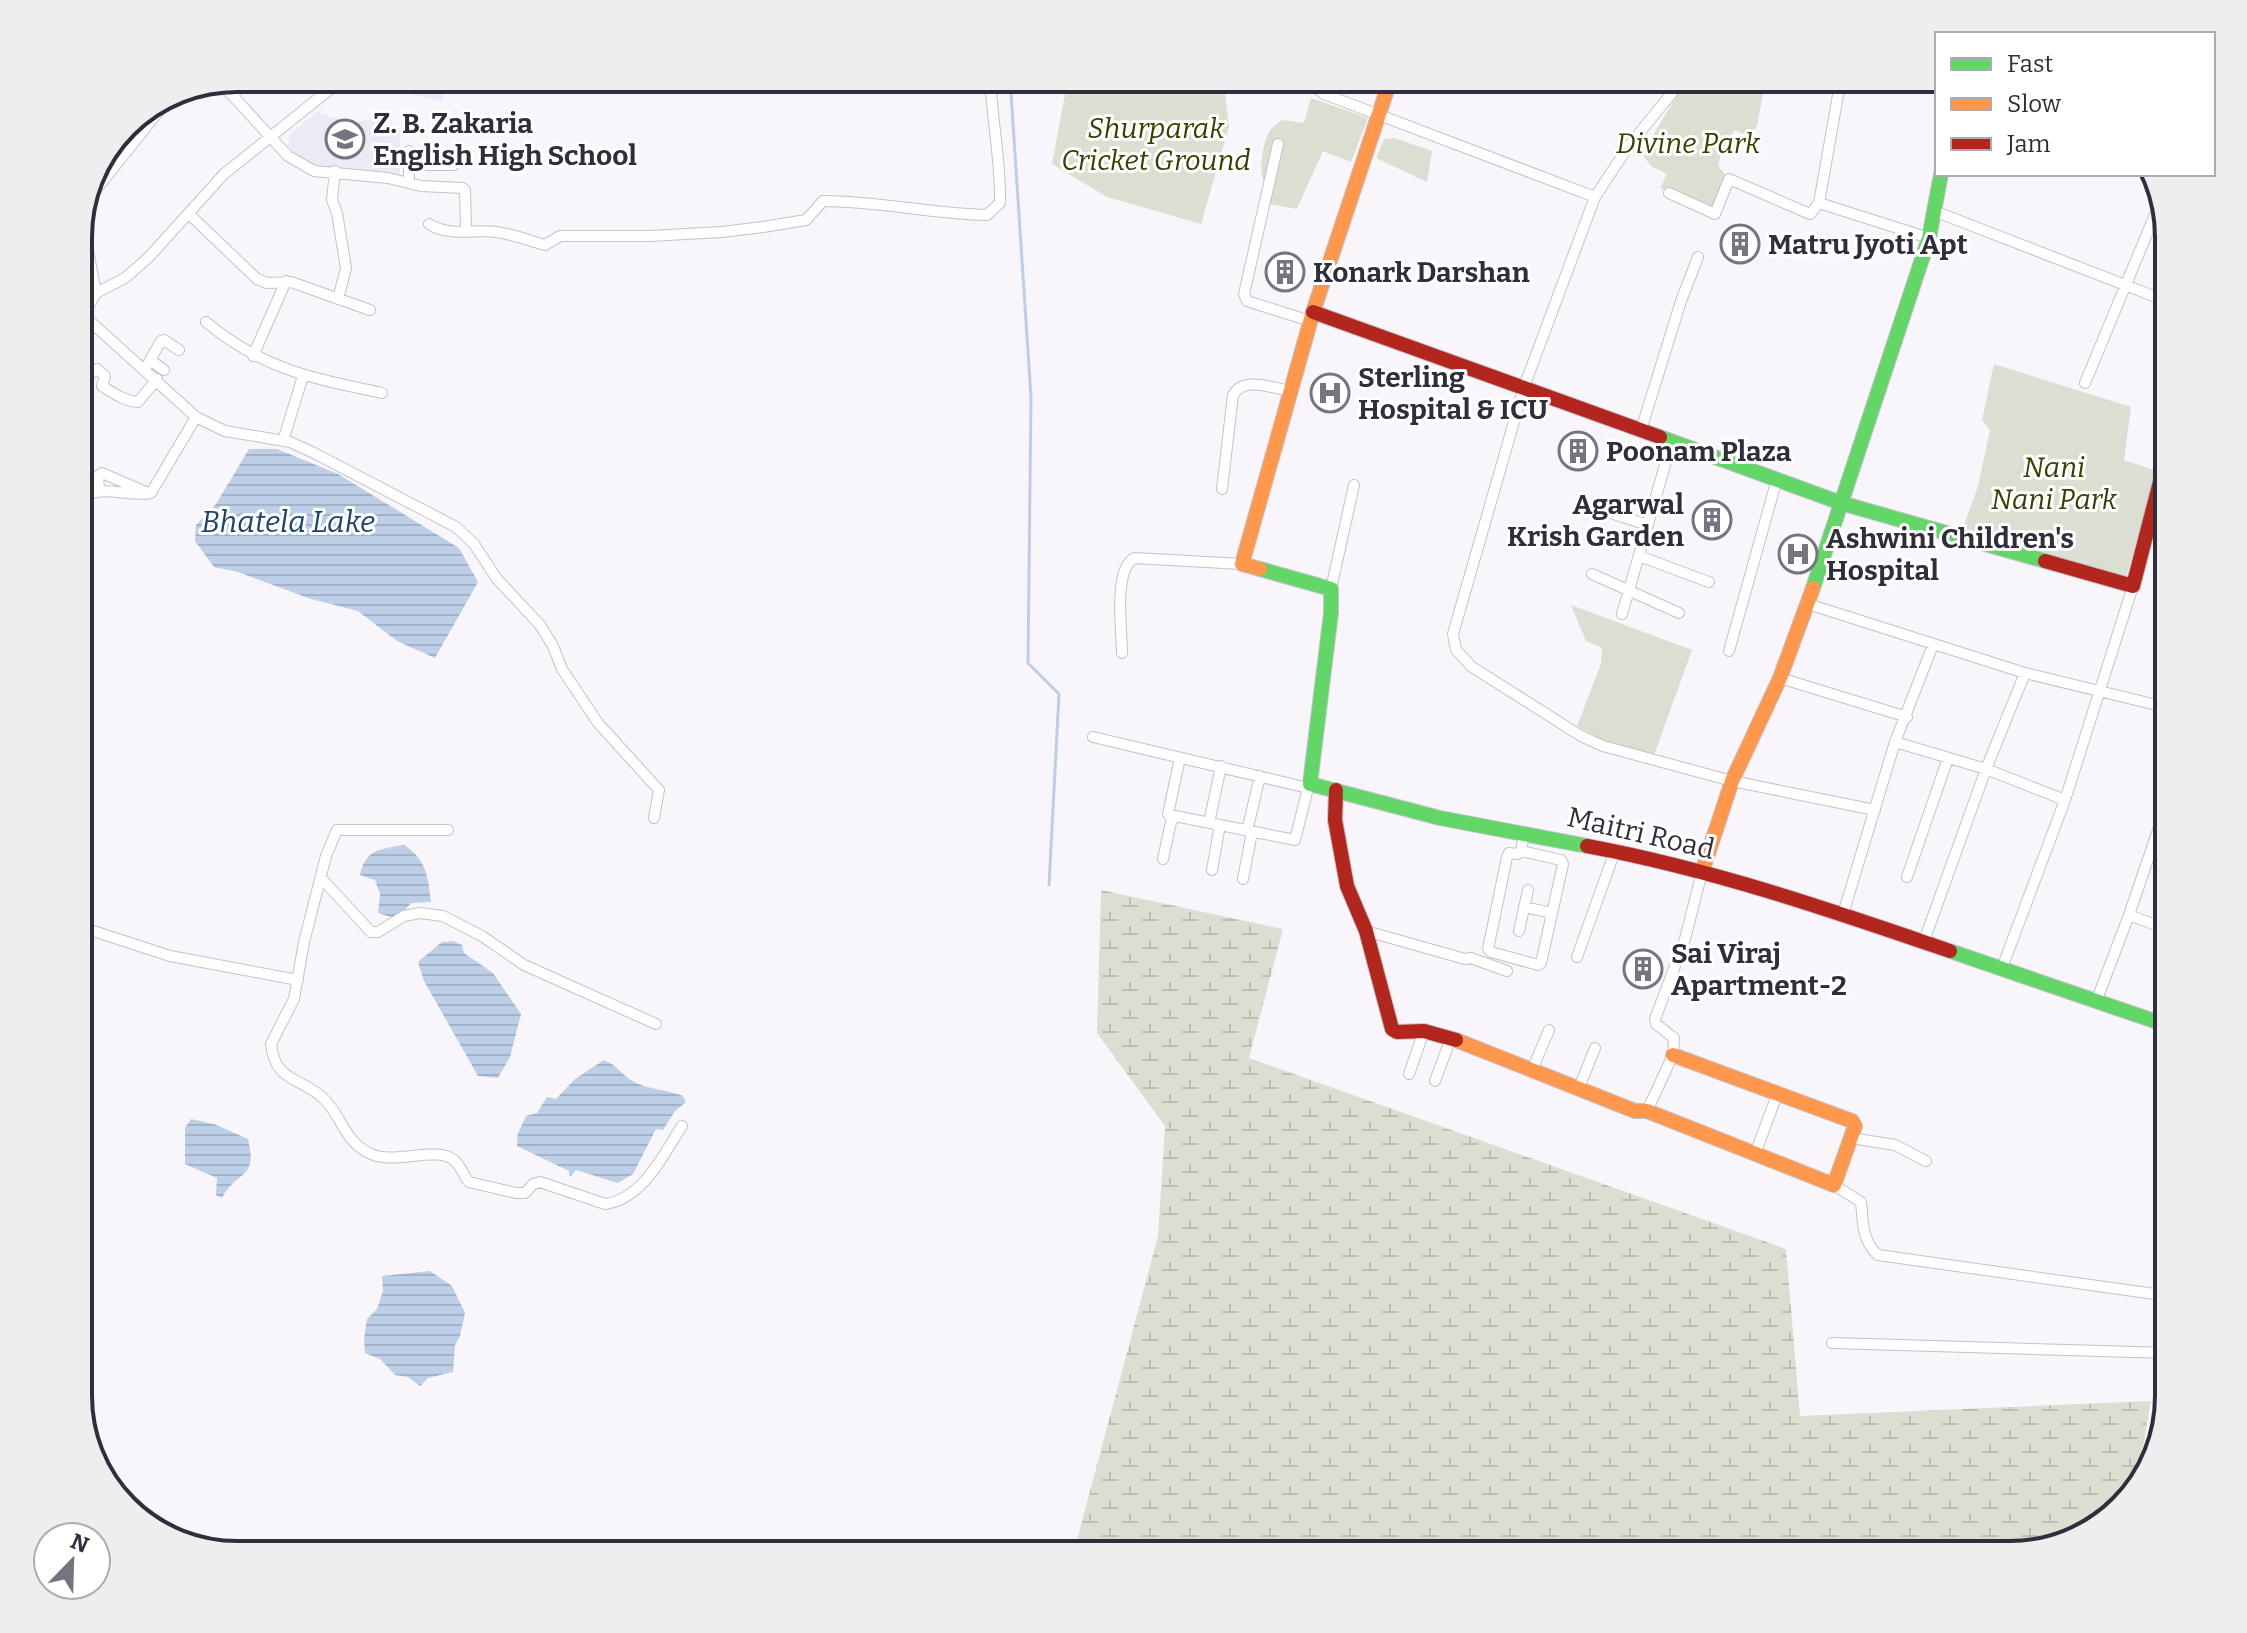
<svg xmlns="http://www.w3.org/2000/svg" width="2247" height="1633" font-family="Bitter,serif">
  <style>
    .built { fill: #edeaf6 }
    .wetland { fill: url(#wetland-marsh) }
    .park { fill: #dbdfd1 }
    .water { fill: url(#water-rules) }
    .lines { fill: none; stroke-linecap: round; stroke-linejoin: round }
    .stream { stroke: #bdcfe6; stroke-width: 3 }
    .street-casing { stroke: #c4c2ca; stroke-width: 12 }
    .fast-casing { stroke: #c4c2ca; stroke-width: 16 }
    .slow-casing { stroke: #c4c2ca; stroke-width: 16 }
    .jam-casing { stroke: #c4c2ca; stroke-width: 16 }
    .street { stroke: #fefefe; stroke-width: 10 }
    .fast { stroke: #63d668; stroke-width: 14 }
    .slow { stroke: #ff974d; stroke-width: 14 }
    .jam { stroke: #b3261e; stroke-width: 14 }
    .labels { text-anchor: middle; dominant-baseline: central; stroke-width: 6; stroke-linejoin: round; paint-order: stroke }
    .poi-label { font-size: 28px; font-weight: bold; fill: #312e3c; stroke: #fff; text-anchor: start }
    .park-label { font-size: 28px; font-style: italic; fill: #364101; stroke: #fff }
    .street-label { font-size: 28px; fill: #312e3c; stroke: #fff }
    .water-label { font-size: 30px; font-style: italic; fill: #1d446c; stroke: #fff }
    .rim { fill: none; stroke: #312e3c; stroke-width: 4 }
  </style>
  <defs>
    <pattern id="wetland-marsh" width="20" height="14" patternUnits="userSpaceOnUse" patternTransform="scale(2)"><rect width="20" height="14" fill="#dbdfd1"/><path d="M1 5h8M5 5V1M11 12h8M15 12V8" fill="none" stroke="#bcc0b4"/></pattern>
    <pattern id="water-rules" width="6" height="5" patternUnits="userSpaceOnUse" patternTransform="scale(2)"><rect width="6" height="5" fill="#bdcfe6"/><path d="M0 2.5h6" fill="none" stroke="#a3b2c6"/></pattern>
  </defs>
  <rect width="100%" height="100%" fill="#f8f6fb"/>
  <path class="built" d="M386,78H450L441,102L392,89L390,80Z
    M317,112L351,123L376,118L391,123L400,131V176L328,168L301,162L287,147L291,133Z"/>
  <path class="wetland" d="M1101,890L1283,929L1249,1058L1786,1249L1800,1416L2151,1401L2135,1494L2081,1538L2010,1555H1073L1158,1236L1165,1126L1097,1033Z"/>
  <path class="park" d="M1068,78H1223L1229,127L1201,224L1107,197L1052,164Z
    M1687,78H1766L1757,126L1750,137L1735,130L1722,150L1718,166L1729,179L1715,214L1660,188L1667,174L1651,166L1642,154Z
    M1311,98L1368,118L1351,162L1323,151L1297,209L1259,202L1264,182C1258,170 1263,140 1271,129C1274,125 1279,123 1282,120L1304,123Z
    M1394,138L1432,151L1427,182L1376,158L1384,139Z
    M1994,364L2131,407L2124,460L2157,471L2125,581L1961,533L1978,486L1990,430L1982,420Z
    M1571,605L1692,650L1654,755L1606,742L1577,726L1601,664L1602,648L1586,641Z"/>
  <path class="water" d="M249,449H277L338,474L459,548L478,582L435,658L397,641L358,611L311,599L238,572L214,567L195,541L196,525L216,504Z
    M404,845C426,859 428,876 431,902L411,903L397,919L378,913L380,894L375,880L360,875C365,849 381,849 404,845Z
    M453,941L462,945L464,953L493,973L521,1014L510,1057L498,1078L478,1076L424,981L418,962L442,942Z
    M604,1060C619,1067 620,1073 631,1080C646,1090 667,1089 683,1096L686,1102L675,1111L663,1130L656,1129L633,1174L618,1183L576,1170L570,1177L569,1171L517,1146L518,1133L526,1116L537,1113L547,1097L556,1099L575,1079Z
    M191,1119L214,1124L248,1139C258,1181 237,1169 222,1198L216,1195L217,1178L185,1164V1128Z
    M430,1271L452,1286L465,1313L460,1336L455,1345L453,1372L428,1378L420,1386L408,1377L395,1375L380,1359L365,1353L364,1338L367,1319L377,1309L383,1291L382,1276Z"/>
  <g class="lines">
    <path class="stream" d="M1010,78L1031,397L1028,663L1059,694L1049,885"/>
    <defs>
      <path id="street" d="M1314,78V86L1324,94L1595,197L1628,147L1684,78
        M217,82L232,95L288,156L314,171L388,178L421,186L462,188L465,190L466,230
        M232,95L251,78
        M1278,144L1244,294L1247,301L1310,321
        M409,165H454
        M335,171L332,200L337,213L346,268L338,299
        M409,182V151
        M2158,190L2159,205
        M1669,193L1715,214L1729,179L1810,214L1819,203L1929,238
        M1595,197L1524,387L1453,634L1456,650L1472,667L1581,736L1603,746L1732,781L1875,810
        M1819,203L1841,78
        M83,210L86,202L167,101L169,95
        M1934,211L2169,302
        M189,214L257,279L267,283L291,282L370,310
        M429,224C449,237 474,229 496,232C513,234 530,241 545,245L560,236H650L722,232L763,227L806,220L823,201C878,201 932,214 987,215L1000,203C1001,162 992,120 990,78
        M78,232L86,240L96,293
        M96,293L125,278L148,258L224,174L344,78
        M82,314L196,417L225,431L290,442L314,453L456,527L474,544L497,579L540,625L553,646L562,669L598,723L659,790L654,818
        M206,322C264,370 312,378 382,393
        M78,326L96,293
        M253,356L286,281
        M150,360L164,370
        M145,369L161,341L164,340L179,350
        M78,373L86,377L97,369L105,376L102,386C113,393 124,401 138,402L157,379
        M2085,383L2159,205L2162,206
        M1641,430L1681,301L1698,257
        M283,441L303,376
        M1222,489L1233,395C1244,376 1272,388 1290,391
        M99,491L98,476L102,473L148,493
        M78,500C103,482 125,498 151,493L196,417
        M1598,509L1648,525
        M1639,556L1709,582
        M1592,574L1679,613
        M1331,589L1354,485
        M1808,604L2025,673L2169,708
        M1622,614L1672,441
        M1729,651L1777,479
        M1122,653C1122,630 1113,571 1134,558L1242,564
        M1780,678L1907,717
        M1093,737L1308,788L1310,784
        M1895,742L1986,769L2065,800
        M1172,818L1168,814L1180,758
        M1209,823L1221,766
        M448,830H337L326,856L304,942L294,999L271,1044C275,1083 302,1077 324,1099C342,1116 344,1142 371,1154C395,1165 438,1145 455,1161C461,1167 464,1176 469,1182L516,1193H525L533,1184L540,1182L605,1204C643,1199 663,1155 682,1126
        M1247,831L1260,776
        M1521,851L1518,854L1509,853L1507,857L1488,949L1491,952L1538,965L1541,963L1563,864L1561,860L1521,851L1524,834
        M1163,859L1171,822L1175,816L1295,840L1308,788
        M1212,870L1220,825
        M1907,877L1948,758
        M321,878L371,932H378L404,916L420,913L443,916L482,936L524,965L656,1024
        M1243,879L1252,832
        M1524,907L1552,913
        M1843,914L1895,742L1933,645
        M2129,915L2169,930
        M78,926L170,956L298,980
        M1366,931L1465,959L1471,958L1507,971
        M1519,931L1528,890
        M1924,941L1986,769L2025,673
        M78,945L87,929
        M1577,957L1615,851
        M2002,968L2065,800L2133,586
        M2096,1002L2129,915L2169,798
        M1532,1070L1549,1030
        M1409,1074L1424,1031
        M1435,1081L1451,1038
        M1579,1088L1595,1048
        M1647,1111L1673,1055L1674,1038L1656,1024L1655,1019L1685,939L1702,872
        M1851,1138L1895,1145L1926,1161
        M1755,1154L1777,1095
        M1834,1185L1861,1202C1863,1221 1862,1242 1878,1255L2169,1296
        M2165,1242L2169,1243
        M1832,1343L2169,1353"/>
      <path id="fast" d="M1660,437L1841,503L2045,561
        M1260,569L1331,589V613L1310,784L1440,818L1587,846
        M1813,588L1929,238L1941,174
        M1950,951L2169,1026"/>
      <path id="slow" d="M1260,569L1242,564L1313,312L1391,78
        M1702,872L1732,781L1780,678L1813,588
        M1456,1040L1635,1111H1647L1834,1185L1855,1126L1852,1121L1673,1055"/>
      <path id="jam" d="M1313,312L1660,437
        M2045,561L2133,586L2169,447
        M1336,790L1335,820L1347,886L1366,931L1392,1029L1397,1032L1424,1031L1456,1040
        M1587,846C1711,869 1831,910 1950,951"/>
    </defs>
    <use href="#street" class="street-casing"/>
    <use href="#fast" class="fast-casing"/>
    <use href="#slow" class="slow-casing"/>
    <use href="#jam" class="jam-casing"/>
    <use href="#street" class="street"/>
    <use href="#fast" class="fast"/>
    <use href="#slow" class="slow"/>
    <use href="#jam" class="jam"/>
  </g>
  <defs>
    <symbol id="school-ring" viewBox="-11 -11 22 22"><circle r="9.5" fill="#fff" stroke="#77747f" stroke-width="1.5"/><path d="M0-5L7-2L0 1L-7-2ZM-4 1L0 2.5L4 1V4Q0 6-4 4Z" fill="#77747f"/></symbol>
    <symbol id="building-ring" viewBox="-11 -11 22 22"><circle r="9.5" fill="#fff" stroke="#77747f" stroke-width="1.5"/><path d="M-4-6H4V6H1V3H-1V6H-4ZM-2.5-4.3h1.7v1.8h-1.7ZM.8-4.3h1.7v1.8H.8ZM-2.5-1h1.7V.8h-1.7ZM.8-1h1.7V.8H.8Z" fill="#77747f"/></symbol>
    <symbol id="hospital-ring" viewBox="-11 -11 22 22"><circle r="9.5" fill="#fff" stroke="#77747f" stroke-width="1.5"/><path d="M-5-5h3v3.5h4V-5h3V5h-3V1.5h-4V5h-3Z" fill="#77747f"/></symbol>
  </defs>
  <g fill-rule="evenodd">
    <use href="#school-ring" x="323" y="117" width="44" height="44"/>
    <use href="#building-ring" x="1718" y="222" width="44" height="44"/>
    <use href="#building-ring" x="1263" y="250" width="44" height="44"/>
    <use href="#hospital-ring" x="1308" y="371" width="44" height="44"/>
    <use href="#building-ring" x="1556" y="429" width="44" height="44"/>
    <use href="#building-ring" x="1690" y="498" width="44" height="44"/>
    <use href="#hospital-ring" x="1776" y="532" width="44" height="44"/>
    <use href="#building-ring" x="1621" y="947" width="44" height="44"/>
  </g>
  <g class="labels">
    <g class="poi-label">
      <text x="373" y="123">Z. B. Zakaria<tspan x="373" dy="32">English High School</tspan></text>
      <text x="1768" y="244">Matru Jyoti Apt</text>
      <text x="1313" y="272">Konark Darshan</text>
      <text x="1358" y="377">Sterling<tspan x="1358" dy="32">Hospital &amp; ICU</tspan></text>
      <text x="1606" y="451">Poonam Plaza</text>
      <text x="1684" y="504" text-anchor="end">Agarwal<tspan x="1684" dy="32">Krish Garden</tspan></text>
      <text x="1826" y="538">Ashwini Children's<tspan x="1826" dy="32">Hospital</tspan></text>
      <text x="1671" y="953">Sai Viraj<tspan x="1671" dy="32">Apartment-2</tspan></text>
    </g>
    <g class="park-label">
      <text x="1156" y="128">Shurparak<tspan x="1156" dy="32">Cricket Ground</tspan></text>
      <text x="1688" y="143">Divine Park</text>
      <text x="2054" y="467">Nani<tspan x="2054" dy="32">Nani Park</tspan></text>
    </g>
    <g class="street-label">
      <text transform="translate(1641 833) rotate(13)">Maitri Road</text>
    </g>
    <g class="water-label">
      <text x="288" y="522">Bhatela Lake</text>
    </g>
  </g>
  <path d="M0 0H2247V1633H0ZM237 92H2010A145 145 0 0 1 2155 237V1396A145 145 0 0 1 2010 1541H237A145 145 0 0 1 92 1396V237A145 145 0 0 1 237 92Z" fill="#efeeef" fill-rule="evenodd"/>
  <path class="rim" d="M237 92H2010A145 145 0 0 1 2155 237V1396A145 145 0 0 1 2010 1541H237A145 145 0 0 1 92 1396V237A145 145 0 0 1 237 92Z"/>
  <rect x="1935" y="32" width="280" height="144" fill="#ffffff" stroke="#adabb1" stroke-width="2"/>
  <rect x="1951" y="58" width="40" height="12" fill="#63d668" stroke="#adabb1" stroke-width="2"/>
  <text x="2007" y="72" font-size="24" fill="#312e3c">Fast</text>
  <rect x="1951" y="98" width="40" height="12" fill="#ff974d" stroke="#adabb1" stroke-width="2"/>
  <text x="2007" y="112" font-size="24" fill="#312e3c">Slow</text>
  <rect x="1951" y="138" width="40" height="12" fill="#b3261e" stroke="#adabb1" stroke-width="2"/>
  <text x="2007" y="152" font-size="24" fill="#312e3c">Jam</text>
  <g transform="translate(72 1561) rotate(23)"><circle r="38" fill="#ffffff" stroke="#adabb1" stroke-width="2"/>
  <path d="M0-6L14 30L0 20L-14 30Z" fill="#77747f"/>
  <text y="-12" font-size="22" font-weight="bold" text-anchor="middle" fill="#312e3c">N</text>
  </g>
</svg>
